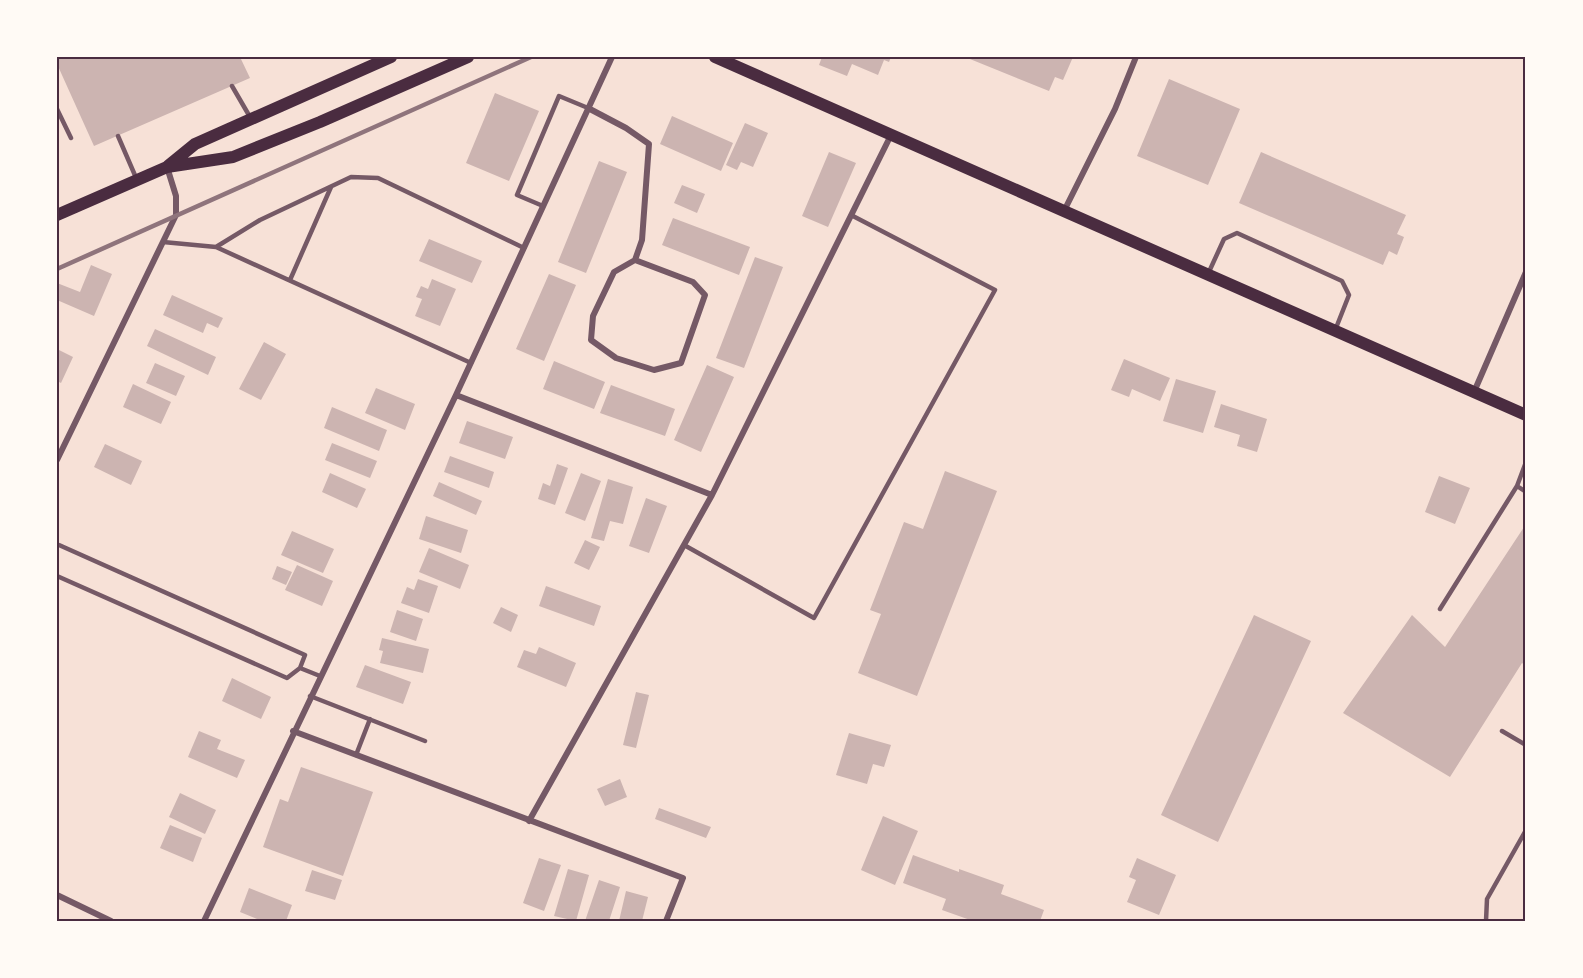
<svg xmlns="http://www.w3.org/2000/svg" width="1583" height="978" font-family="Merriweather,serif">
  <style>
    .building { fill: #ccb4b1 }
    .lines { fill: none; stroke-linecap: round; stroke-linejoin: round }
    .service { stroke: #755966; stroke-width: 4.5 }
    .minor { stroke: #755966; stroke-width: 6 }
    .secondary { stroke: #4a2c40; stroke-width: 12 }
    .rail { stroke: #8f747c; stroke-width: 4.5 }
    .neatline { fill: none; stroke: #4a2c40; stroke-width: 2 }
  </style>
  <rect width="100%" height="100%" fill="#f7e1d7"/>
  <path class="building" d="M57,57H240L250,78L94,146L57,64Z
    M822,57H891L889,62L884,60L878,75L852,64L847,76L819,65Z
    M965,57H1073L1063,80L1055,77L1049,91Z
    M1169,79L1240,109L1208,185L1137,156Z
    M495,93L539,111L509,181L466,163Z
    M672,116L733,143L721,171L660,144Z
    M745,123L768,133L753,167L741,162L737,170L726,165Z
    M829,152L856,163L828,227L802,216Z
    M1261,152L1406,215L1397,234L1404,237L1397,255L1389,251L1383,265L1239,203Z
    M599,161L627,172L586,273L558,262Z
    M682,185L705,194L697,213L674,203Z
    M673,218L750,247L739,275L662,245Z
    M429,239L482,261L472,283L419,261Z
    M755,257L783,267L744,368L716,358Z
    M91,265L112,274L94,316L57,300V283L80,292Z
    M549,274L576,285L544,361L516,349Z
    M432,279L456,289L440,326L415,316L422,299L416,297L421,286L428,289Z
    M172,295L223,318L218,328L207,323L203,333L163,315Z
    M155,329L216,357L208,375L147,346Z
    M264,342L286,354L261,400L239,389Z
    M57,349L73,357L61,383L57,381Z
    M1124,359L1170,378L1160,401L1132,389L1129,397L1111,390Z
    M554,361L605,382L594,409L543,389Z
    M155,363L185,376L176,396L146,383Z
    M707,365L734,377L701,452L674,440Z
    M1176,379L1216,391L1203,433L1163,421Z
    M133,384L171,402L161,424L123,407Z
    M611,385L675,409L665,436L600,413Z
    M376,388L415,404L405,430L365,413Z
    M1221,404L1267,419L1257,452L1237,446L1240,435L1214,427Z
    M332,407L387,430L379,451L324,428Z
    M467,421L513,437L505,459L459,443Z
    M332,443L377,461L370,478L325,460Z
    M105,444L142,461L131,485L94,467Z
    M450,456L494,472L489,488L444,472Z
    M557,464L568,468L555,505L538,499L543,483L550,486Z
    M945,471L997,491L917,696L858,673L881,614L870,610L904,522L923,529Z
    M330,473L366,489L357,508L322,492Z
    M581,473L601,481L585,521L565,513Z
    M1439,476L1470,488L1455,524L1425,512Z
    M608,479L633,487L623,524L610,521L604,541L591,538Z
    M439,482L482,501L476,515L433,496Z
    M646,498L667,506L649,553L629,546Z
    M426,516L468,530L461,553L419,539Z
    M1526,524V666L1522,663L1450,777L1343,713L1412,615L1445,647Z
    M292,531L334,549L323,573L281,555Z
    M585,540L600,547L589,570L574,563Z
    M429,548L469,565L460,589L419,572Z
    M297,565L333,581L322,606L285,590Z
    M277,566L292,572L286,585L272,579Z
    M418,579L438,586L429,613L401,603L407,587L414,590Z
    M546,586L601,606L594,626L539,606Z
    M501,607L518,615L511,632L493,623Z
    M397,610L423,619L416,641L390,632Z
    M1254,615L1311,641L1218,842L1161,815Z
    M382,638L429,649L423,673L380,663L383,651L379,650Z
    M539,647L576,663L566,687L517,667L524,650L536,654Z
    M365,665L411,682L403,704L356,687Z
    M232,678L271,697L261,719L222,701Z
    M636,692L649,695L636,748L623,745Z
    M199,731L221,740L217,749L245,760L237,778L188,757Z
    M849,733L891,745L884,767L873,764L867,784L836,775Z
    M301,767L373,792L343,876L263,847L280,799L288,802Z
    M620,779L627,797L605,806L597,789Z
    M180,793L216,810L205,834L169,817Z
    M659,808L711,827L706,838L655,819Z
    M883,816L918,831L895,885L861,870Z
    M170,825L202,838L193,862L160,848Z
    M913,855L959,872V869L1004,885L1001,894L1044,910L1040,921H973L942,910L946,899L903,883Z
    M539,858L561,865L544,911L523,903Z
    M1137,858L1176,875L1159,915L1127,902L1136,880L1129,877Z
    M568,869L589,875L576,921L554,916Z
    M312,870L342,880L335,900L305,891Z
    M599,880L620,887L609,921H585Z
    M249,888L292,905L286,921L268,919L262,921L240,912Z
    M626,891L648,897L642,921H619Z"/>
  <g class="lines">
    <path class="service" d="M232,86L250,117
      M57,109L71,138
      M118,136L137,180
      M543,206L517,195L559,96L588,108
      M163,242L216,247L471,363
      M216,247L260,220L351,177L378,178L524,248
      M1208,274L1224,239L1237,233L1342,281L1349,295L1336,328
      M290,280L331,187
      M1517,486L1526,492
      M684,545L814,618L995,290L851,215
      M57,576L287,678L300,668L305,655L59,545
      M1440,609L1517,486L1526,462
      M300,668L320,676
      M310,696L425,741
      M1502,731L1526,745
      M356,755L370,719
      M1486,921L1487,899L1526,830"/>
    <path class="minor" d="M588,108L626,128L649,144L642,240L635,260L614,272L593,316L591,340L616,358L654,370L681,363L705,295L693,282L635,260
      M1064,211L1115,109L1136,57
      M1474,392L1526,272
      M456,395L712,495
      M57,460L176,215V196L167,167
      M293,731L683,878L666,921
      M529,821L712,495L891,135
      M57,895L111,921
      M204,921L456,395L612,57"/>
    <path class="secondary" d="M715,57L1526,415
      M168,166L195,144L391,57
      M57,215L167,167L233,157L320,122L468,57"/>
    <path class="rail" d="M57,269L531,57"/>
  </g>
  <rect width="1583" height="978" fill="none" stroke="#fffaf5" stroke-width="117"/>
  <rect x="58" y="58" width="1466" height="862" class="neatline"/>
</svg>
